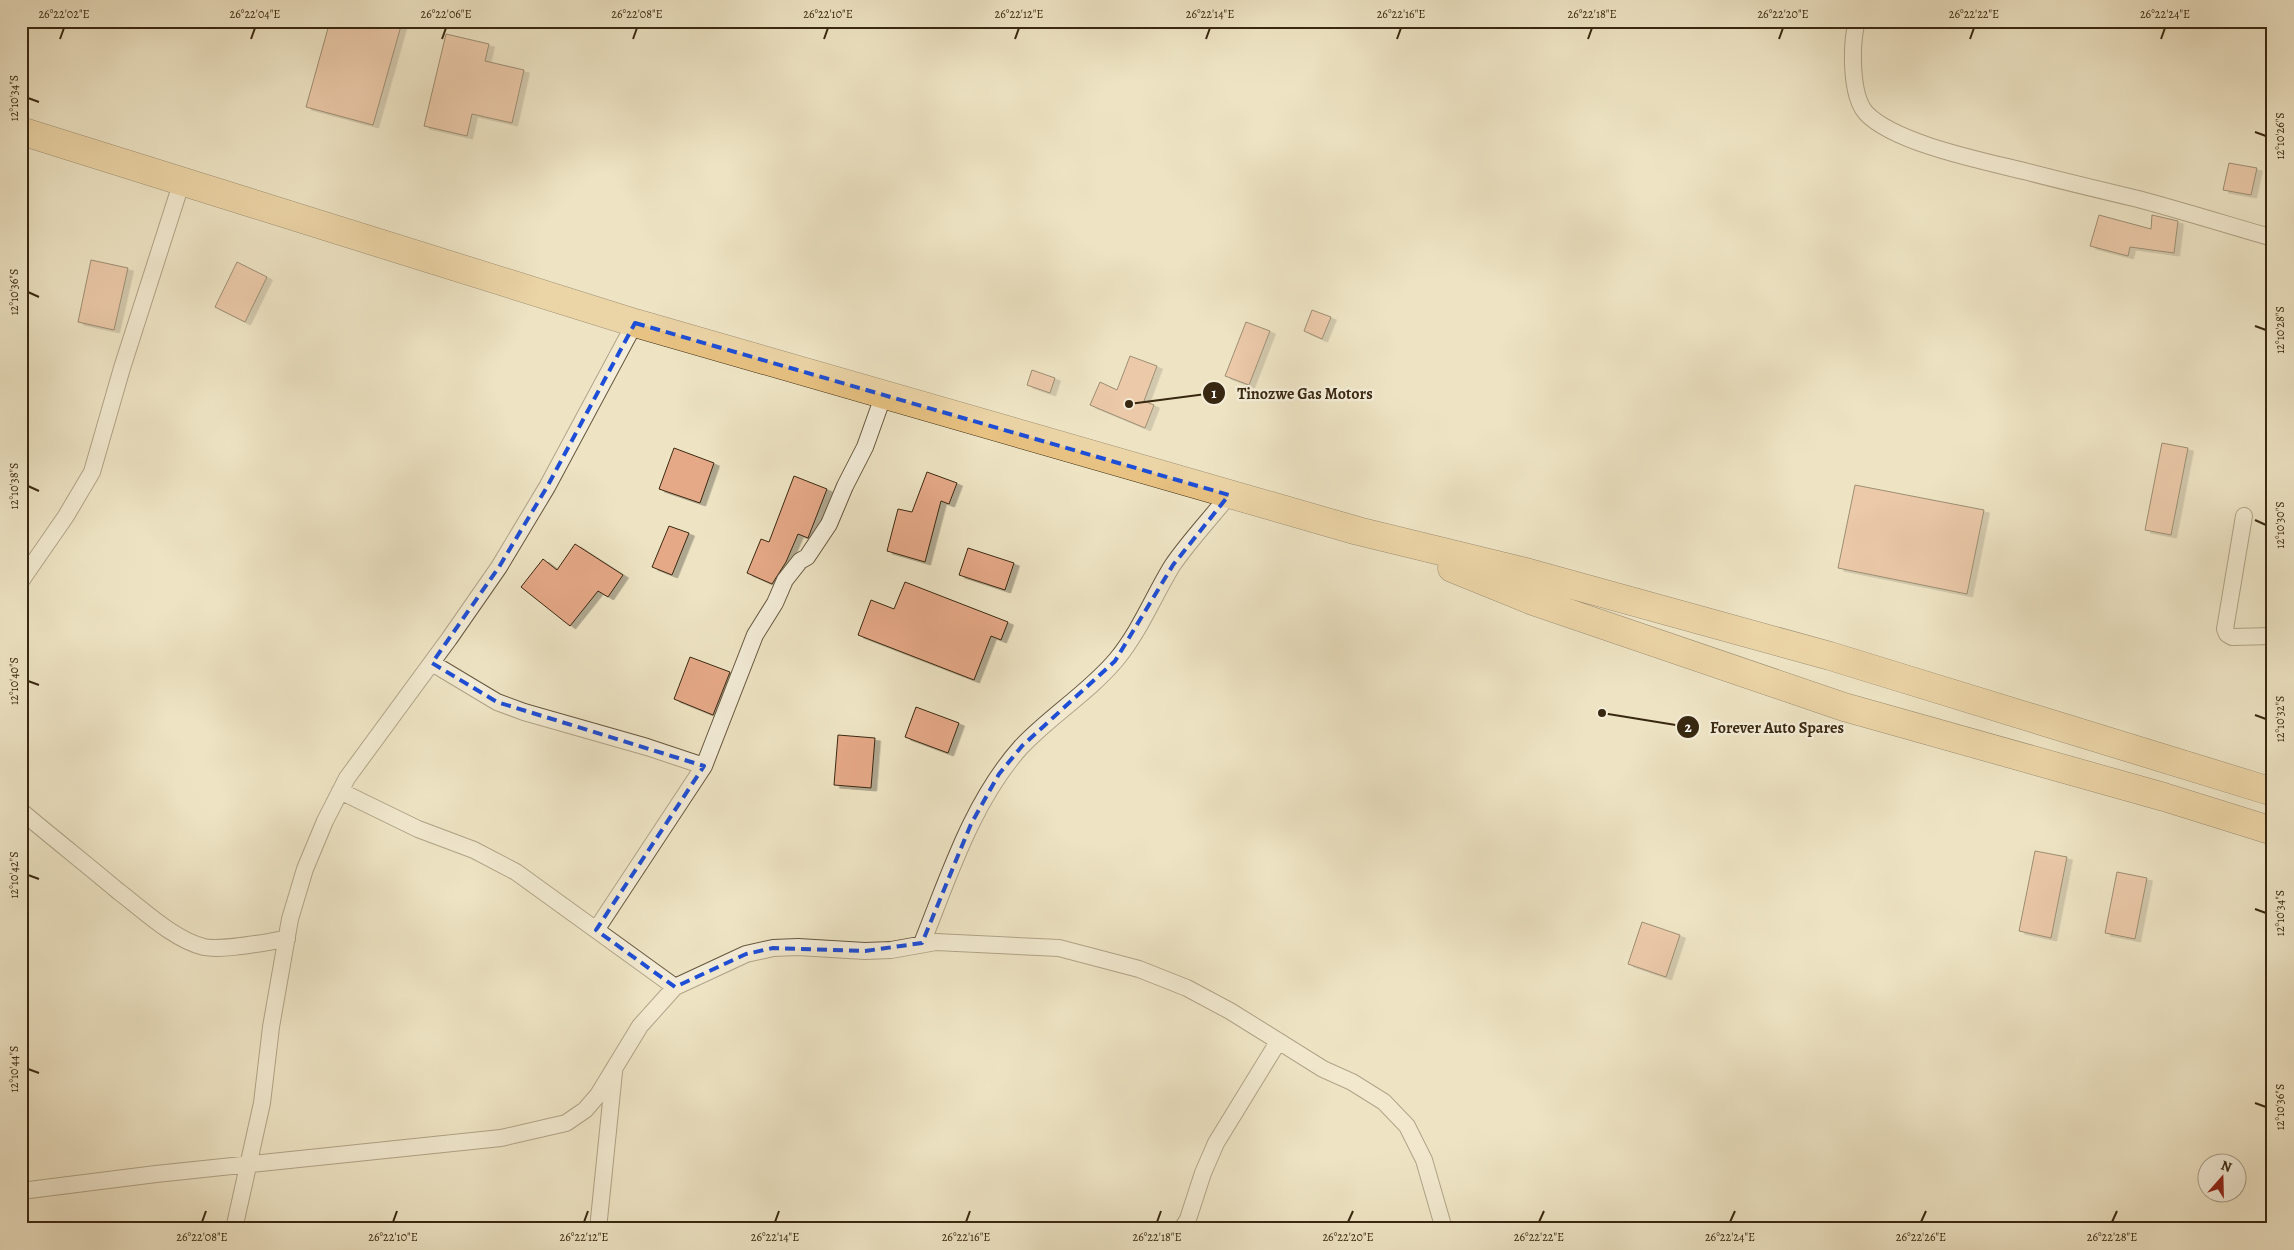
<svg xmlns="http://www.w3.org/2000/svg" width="2294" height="1250" font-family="Alegreya,serif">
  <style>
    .building { fill: #e6a988; stroke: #392811; filter: url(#shadow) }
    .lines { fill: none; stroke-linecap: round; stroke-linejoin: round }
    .street-casing { stroke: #66573e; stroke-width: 18 }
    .highway-casing { stroke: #392811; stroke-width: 29 }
    .street { stroke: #f4edd9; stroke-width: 16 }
    .highway { stroke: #e7c282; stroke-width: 28 }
    .marked { fill: none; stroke: #1d4ed8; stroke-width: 4; stroke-dasharray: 10 6; stroke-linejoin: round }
    .ticks { fill: none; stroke: #392811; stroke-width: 2 }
    .leader { fill: none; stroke: #392811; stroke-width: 2 }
    .callout-dot { fill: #392811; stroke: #f4edd9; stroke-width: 2 }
    .mark-label { font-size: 15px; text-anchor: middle; font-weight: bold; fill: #fff }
    .callout-label { font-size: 16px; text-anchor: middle; font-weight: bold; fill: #392811; stroke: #f4edd9; stroke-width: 4.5; stroke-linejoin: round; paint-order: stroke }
    .neatline { fill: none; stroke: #392811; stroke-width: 2 }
    .ticks-label { font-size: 12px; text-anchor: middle; fill: #392811 }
  </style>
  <defs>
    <filter id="shadow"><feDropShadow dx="5.5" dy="3" stdDeviation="0" flood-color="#0004"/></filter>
  </defs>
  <rect width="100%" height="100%" fill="#eee4c4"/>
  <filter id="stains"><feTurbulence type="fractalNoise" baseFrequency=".004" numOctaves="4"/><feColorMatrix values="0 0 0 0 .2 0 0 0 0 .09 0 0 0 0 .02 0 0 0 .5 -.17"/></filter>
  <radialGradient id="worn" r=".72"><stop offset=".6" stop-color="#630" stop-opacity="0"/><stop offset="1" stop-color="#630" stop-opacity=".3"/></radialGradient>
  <path class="building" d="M330,21H383L401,26L373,125L306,107Z
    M446,34L489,44L485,61L524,70L512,123L472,114L467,136L424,126Z
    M2229,163L2257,168L2251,195L2223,190Z
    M2099,215L2151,229L2152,215L2178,221L2174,253L2130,247L2128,256L2090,246Z
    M91,260L128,268L114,330L78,322Z
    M237,262L267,277L245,322L215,307Z
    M1312,310L1331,317L1322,339L1304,331Z
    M1246,322L1270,331L1249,385L1225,376Z
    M1130,356L1157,366L1144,401L1154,405L1145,428L1090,405L1100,382L1117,390Z
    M1032,370L1055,378L1050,393L1027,385Z
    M2162,443L2188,448L2171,535L2145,530Z
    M674,448L714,463L700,503L659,489Z
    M927,472L957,483L949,504L941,501L925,562L887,551L898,509L912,512Z
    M794,476L827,489L808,538L798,534L786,562L772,584L747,573L761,539L769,542Z
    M1855,485L1984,510L1967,594L1838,568Z
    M669,526L689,533L672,575L652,567Z
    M575,544L623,575L608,597L598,591L570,626L521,587L543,559L557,570Z
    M968,548L1014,563L1005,590L959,575Z
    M905,582L1008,622L1001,640L991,636L974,680L858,635L871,600L894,609Z
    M690,657L730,672L713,715L674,699Z
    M916,707L959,723L948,753L905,737Z
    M838,735L875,738L871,788L834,785Z
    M2035,851L2067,857L2051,938L2019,931Z
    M2117,872L2147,878L2135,939L2105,933Z
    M1642,922L1680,935L1666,977L1628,964Z"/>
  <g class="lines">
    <defs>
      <path id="street" d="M1857,21C1851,43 1850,95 1866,113C1894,143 1983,161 2024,171C2062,181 2100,190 2138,199C2183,211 2228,225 2273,238
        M2244,516L2225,629L2227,634L2232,637L2273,636
        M21,581L66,516L92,472L122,368L182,181
        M432,663L497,702L524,712L647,747L704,766
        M340,791L418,829L474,850L516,872L675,987
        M21,811C53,838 86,864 118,891C142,909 174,940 204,947C224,951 265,942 287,939
        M596,930L704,766L755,635L775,603L785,580L800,561L807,557L829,524L845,486L865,447L884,394
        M922,943C949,876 972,802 1021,747C1050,716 1088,693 1116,660C1140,631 1153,597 1172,566C1189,541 1211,518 1229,495
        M21,1191L156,1174L501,1138L566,1123L585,1110L598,1095L640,1026L675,987L746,954L773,948L798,947L865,951L891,950L936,942L1059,948L1139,969L1187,988L1230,1011L1323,1069L1352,1082L1384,1102L1407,1126L1424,1160L1444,1229
        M234,1229L262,1103L271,1027L290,919L305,869L325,821L347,778L449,639L499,567L547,487L635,323
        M598,1229L614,1072
        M1182,1229L1188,1219L1203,1173L1216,1143L1278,1042"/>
      <path id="highway" d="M21,131L635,323L1358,531L1522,571L1830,656L2273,792
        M1452,568L1533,601L1844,707L2164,797L2273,831"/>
    </defs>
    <use href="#street" class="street-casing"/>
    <use href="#highway" class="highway-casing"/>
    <use href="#street" class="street"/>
    <use href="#highway" class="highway"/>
  </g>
  <path d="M0 0H2294V1250H0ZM635,323L1229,495L1173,565L1115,661L1022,746L999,774L971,824L922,943L865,951L773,948L746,954L675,987L596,930L704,766L497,702L432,663L499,567L547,487Z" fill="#eee4c4" fill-opacity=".55" fill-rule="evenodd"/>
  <path class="marked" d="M635,323L1229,495L1173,565L1115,661L1022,746L999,774L971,824L922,943L865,951L773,948L746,954L675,987L596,930L704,766L497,702L432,663L499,567L547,487Z"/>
  <path class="ticks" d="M60,39L64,28M251,39L255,28M442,39L446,28M633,39L637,28M824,39L828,28M1015,39L1019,28M1206,39L1210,28M1397,39L1401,28M1588,39L1592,28M1779,39L1783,28M1970,39L1974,28M2161,39L2165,28M28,98L39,102M2255,132L2266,136M28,292L39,297M2255,326L2266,330M28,486L39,491M2255,520L2266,525M28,681L39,685M2255,715L2266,719M28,875L39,879M2255,909L2266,913M28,1069L39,1073M2255,1103L2266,1107M202,1222L206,1211M393,1222L397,1211M584,1222L588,1211M775,1222L779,1211M966,1222L970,1211M1157,1222L1161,1211M1348,1222L1353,1211M1539,1222L1544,1211M1730,1222L1735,1211M1921,1222L1926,1211M2112,1222L2117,1211"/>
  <path class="leader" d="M1129 404L1214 393M1602 713L1688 727"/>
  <g class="callout-dot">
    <circle cx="1129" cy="404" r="5"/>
    <circle cx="1602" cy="713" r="5"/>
    <circle cx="1214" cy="393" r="12"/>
    <circle cx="1688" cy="727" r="12"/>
  </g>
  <g class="mark-label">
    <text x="1214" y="398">1</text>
    <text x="1688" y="732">2</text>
  </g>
  <g class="callout-label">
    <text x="1305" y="399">Tinozwe Gas Motors</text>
    <text x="1777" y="733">Forever Auto Spares</text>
  </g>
  <rect width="2294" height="1250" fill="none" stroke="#eee4c4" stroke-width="55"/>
  <g transform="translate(2222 1178) rotate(20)"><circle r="24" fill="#f4edd9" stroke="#a99e89"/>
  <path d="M0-4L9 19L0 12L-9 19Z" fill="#8f2418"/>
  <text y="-8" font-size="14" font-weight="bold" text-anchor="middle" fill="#392811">N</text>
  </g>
  <rect x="28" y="28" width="2238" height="1194" class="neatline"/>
  <g class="ticks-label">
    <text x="64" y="18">26°22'02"E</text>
    <text x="255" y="18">26°22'04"E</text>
    <text x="446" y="18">26°22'06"E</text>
    <text x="637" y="18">26°22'08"E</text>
    <text x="828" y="18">26°22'10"E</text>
    <text x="1019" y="18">26°22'12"E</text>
    <text x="1210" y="18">26°22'14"E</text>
    <text x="1401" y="18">26°22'16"E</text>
    <text x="1592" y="18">26°22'18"E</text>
    <text x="1783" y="18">26°22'20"E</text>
    <text x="1974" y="18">26°22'22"E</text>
    <text x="2165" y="18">26°22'24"E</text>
    <text transform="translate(14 98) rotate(-90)" y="4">12°10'34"S</text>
    <text transform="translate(2280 136) rotate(-90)" y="4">12°10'26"S</text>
    <text transform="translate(14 292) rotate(-90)" y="4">12°10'36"S</text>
    <text transform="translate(2280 330) rotate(-90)" y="4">12°10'28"S</text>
    <text transform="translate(14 486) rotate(-90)" y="4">12°10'38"S</text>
    <text transform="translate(2280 525) rotate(-90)" y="4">12°10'30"S</text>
    <text transform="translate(14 681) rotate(-90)" y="4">12°10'40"S</text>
    <text transform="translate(2280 719) rotate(-90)" y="4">12°10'32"S</text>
    <text transform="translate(14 875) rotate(-90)" y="4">12°10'42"S</text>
    <text transform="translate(2280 913) rotate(-90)" y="4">12°10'34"S</text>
    <text transform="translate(14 1069) rotate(-90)" y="4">12°10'44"S</text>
    <text transform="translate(2280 1107) rotate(-90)" y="4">12°10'36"S</text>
    <text x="202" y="1241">26°22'08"E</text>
    <text x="393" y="1241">26°22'10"E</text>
    <text x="584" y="1241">26°22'12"E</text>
    <text x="775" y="1241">26°22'14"E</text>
    <text x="966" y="1241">26°22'16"E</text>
    <text x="1157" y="1241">26°22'18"E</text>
    <text x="1348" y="1241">26°22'20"E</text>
    <text x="1539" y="1241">26°22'22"E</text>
    <text x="1730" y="1241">26°22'24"E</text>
    <text x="1921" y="1241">26°22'26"E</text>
    <text x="2112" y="1241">26°22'28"E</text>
  </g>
  <rect width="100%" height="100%" filter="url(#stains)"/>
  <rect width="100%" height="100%" fill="url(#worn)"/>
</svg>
